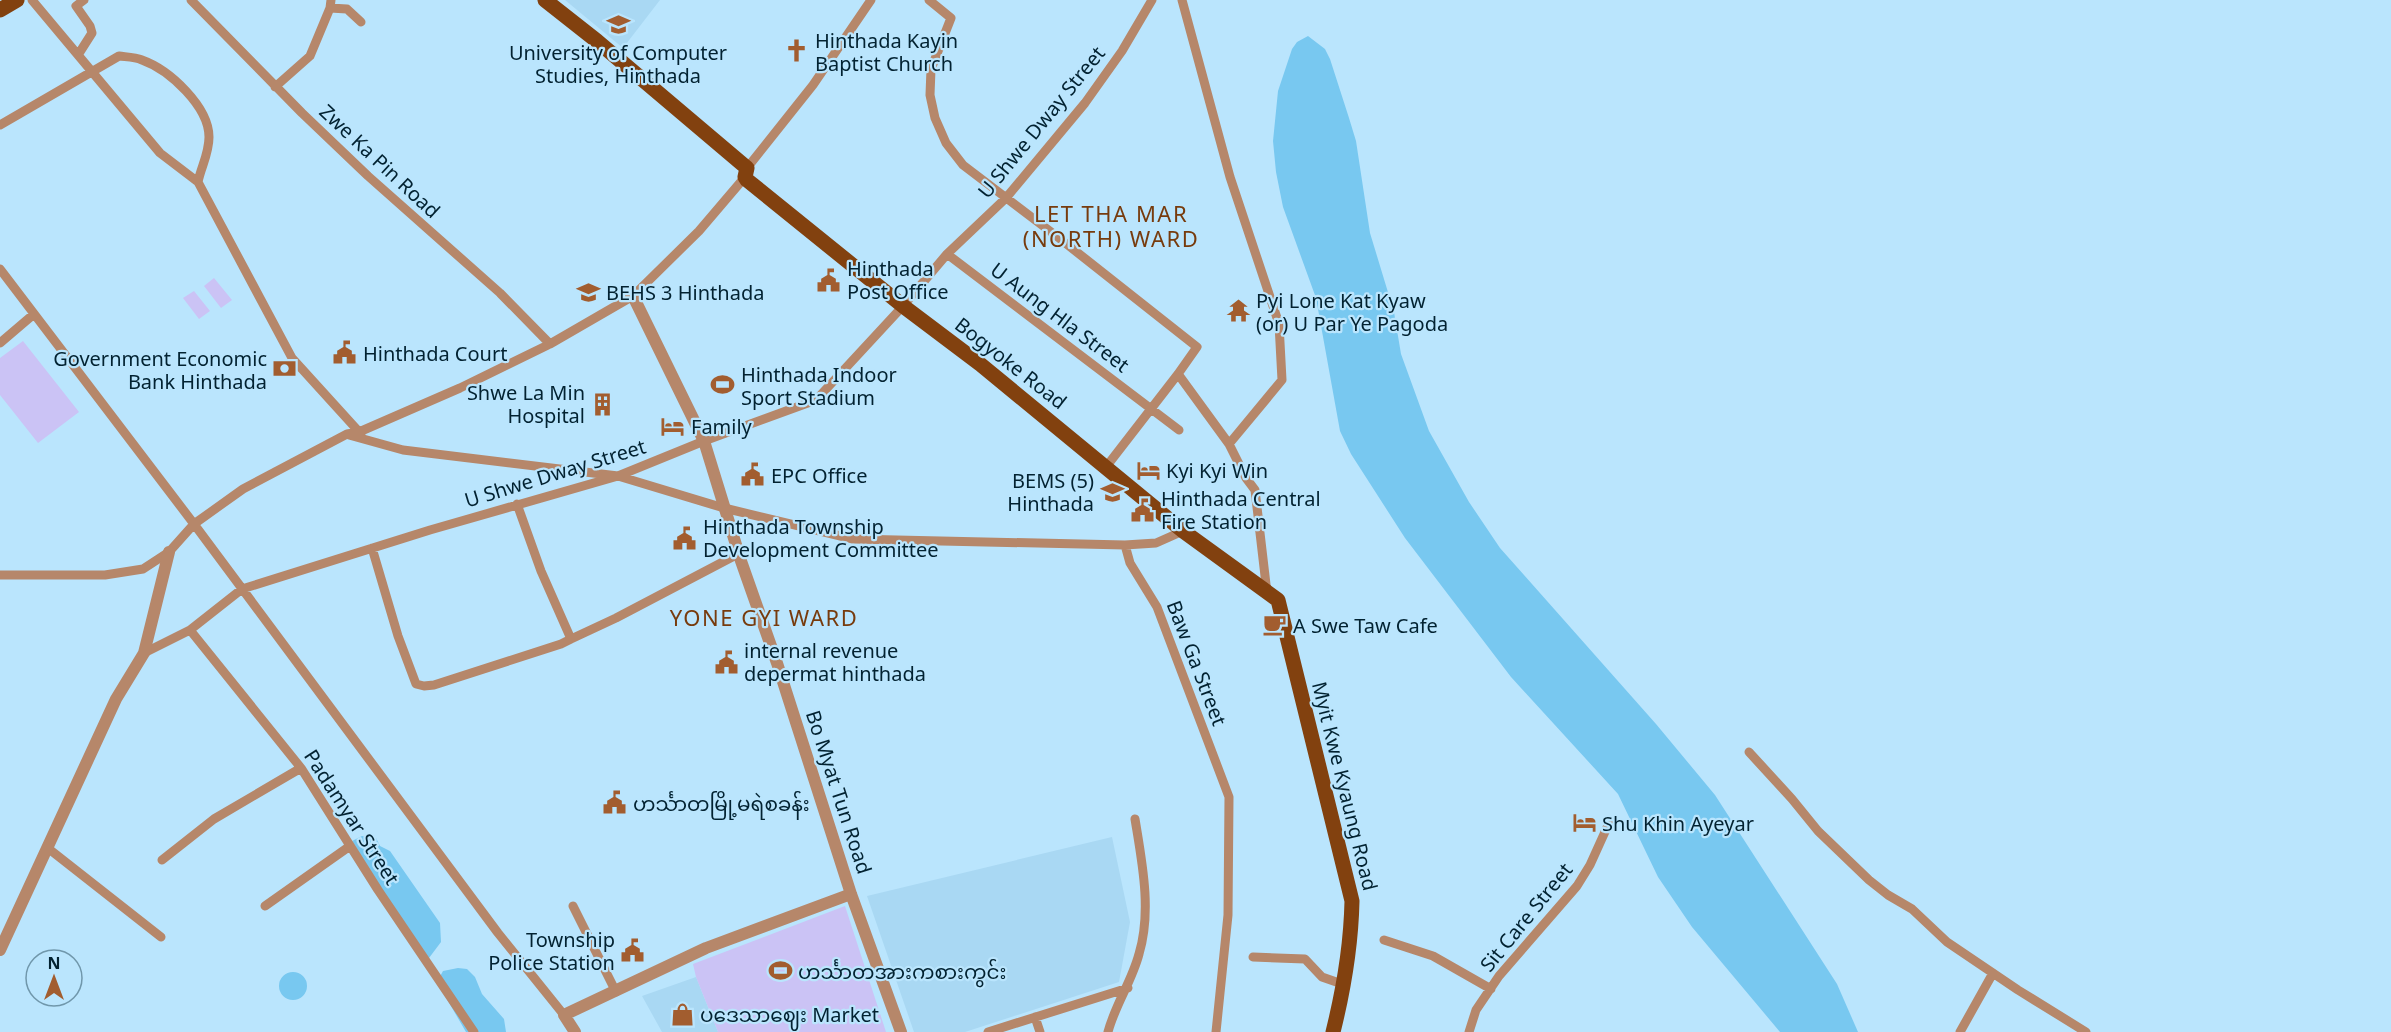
<svg xmlns="http://www.w3.org/2000/svg" width="2391" height="1032" font-family="'Noto Sans','Noto Sans Myanmar',sans-serif">
  <style>
    .built { fill: #a9d8f3 }
    .green { fill: #cbc3f5 }
    .water { fill: #78c8f0 }
    .lines { fill: none; stroke-linecap: round; stroke-linejoin: round }
    .minor { stroke: #b6876a; stroke-width: 9 }
    .tertiary { stroke: #b6876a; stroke-width: 12 }
    .primary { stroke: #82410f; stroke-width: 15 }
    .labels { text-anchor: middle; dominant-baseline: central; stroke-width: 4.5; stroke-linejoin: round; paint-order: stroke }
    .poi-label { font-size: 20px; fill: #022231; stroke: #bae5fd; text-anchor: start }
    .street-label { font-size: 20px; fill: #022231; stroke: #bae5fd }
    .quarter-label { font-size: 22px; letter-spacing: 1.5px; fill: #773b0d; stroke: #bae5fd }
  </style>
  <rect width="100%" height="100%" fill="#bae5fd"/>
  <path class="built" d="M565,0H660L623,48Z
    M1112,837L1130,922L1119,982L965,1032H914L867,896Z
    M696,977L718,1032H662L642,996Z"/>
  <path class="green" d="M214,278L232,300L221,308L204,286Z
    M194,291L210,311L199,319L183,298Z
    M23,341L79,412L38,443L0,395V358Z
    M845,906L886,1032H718L696,977L693,964Z"/>
  <path class="water" d="M1308,36L1325,49L1330,59L1349,118L1356,141L1370,233L1394,312L1401,354L1429,431L1469,502L1500,548L1656,724L1715,795L1837,984L1858,1032H1780L1692,927L1658,877L1618,794L1511,677L1405,538L1351,454L1340,431L1316,298L1283,207L1276,172L1273,141L1278,91L1292,49L1297,42Z
    M362,836L376,838L380,846L390,851L440,923L441,942L429,958L423,962L352,841Z
    M458,968L467,969L475,977L482,994L504,1019L506,1032H466L437,982L443,971Z
    M279 986a14 14 0 1 1 28 0a14 14 0 1 1-28 0Z"/>
  <g class="lines">
    <path class="minor" d="M32,0L160,153L198,182L292,358L361,434
      M191,0L302,113L368,176L500,293L550,344
      M929,0L951,18L931,69L930,95L935,118L946,143L963,165L1059,238L1197,347L1178,374L1106,467
      M1182,0L1230,177L1279,324L1282,380L1229,444
      M330,8L347,9L361,22
      M78,55L92,33L90,26L76,6L84,0
      M275,87L310,56L330,8L331,0
      M0,125L119,56C127,57 135,57 142,60C170,70 209,107 209,137C209,154 201,167 198,182
      M747,168L813,85L871,0
      M947,254L1179,430
      M0,269L194,524L498,933L564,1015
      M0,343L34,314
      M1178,374L1229,444L1246,478L1255,490L1267,593
      M349,435L403,450L618,476L724,508L853,539L1125,545L1156,543L1183,531
      M517,504L541,571L571,639L616,618L738,554
      M1125,545L1130,563L1157,607L1229,797L1228,915L1216,1032
      M372,548L398,636L416,684L424,686L434,685L561,644L571,639
      M0,575H105L143,569L169,552L194,524L243,489L347,434L359,432L460,388L550,344L633,296L699,231L745,177
      M190,630L301,768L378,890L474,1032
      M144,653L190,630L242,589L430,530L618,476L704,441L816,400L903,306L947,254L1006,198L1085,103L1122,51L1152,0
      M1749,752L1792,799L1818,831L1869,880L1888,895L1912,909L1947,942L2018,990L2086,1032
      M49,849L161,937
      M162,860L214,819L301,768
      M265,906L350,846
      M573,906L616,992
      M1384,940L1433,956L1491,989
      M1253,957L1305,959L1322,977L1345,985
      M1035,1017L1040,1032
      M988,1032L1128,988
      M1108,1032C1115,1005 1132,981 1139,954C1152,911 1142,862 1135,819
      M1469,1032L1476,1010L1499,976L1577,886L1590,865L1609,823
      M1960,1032L1993,973"/>
    <path class="tertiary" d="M633,296L704,441L741,561L777,663L851,894L901,1032
      M0,950L116,699L144,653L169,552
      M575,1032L564,1015L706,948L851,894"/>
    <path class="primary" d="M545,0L597,41L747,168L745,177L747,180L903,306L980,364L1183,531L1278,600L1352,901C1351,946 1344,988 1333,1032
      M0,10L17,0"/>
  </g>
  <defs>
    <symbol id="university-bare" viewBox="-9 -9 18 18"><path d="M0-5L7-2L0 1L-7-2ZM-4 1L0 2.5L4 1V4Q0 6-4 4Z" fill="#a25d2f" stroke="#bae5fd" stroke-width="2.5" paint-order="stroke"/></symbol>
    <symbol id="church-bare" viewBox="-9 -9 18 18"><path d="M-1.2-6h2.4v3.5h3.3v2.4h-3.3V6h-2.4V-.1h-3.3v-2.4h3.3Z" fill="#a25d2f" stroke="#bae5fd" stroke-width="2.5" paint-order="stroke"/></symbol>
    <symbol id="civic-bare" viewBox="-9 -9 18 18"><path d="M-.6-6.5H3V-4.5H.6V-3L4-1V1h2V6H-6V1h2V-1L-.6-3ZM-1.2 2.5V6h2.4V2.5Z" fill="#a25d2f" stroke="#bae5fd" stroke-width="2.5" paint-order="stroke"/></symbol>
    <symbol id="school-bare" viewBox="-9 -9 18 18"><path d="M0-5L7-2L0 1L-7-2ZM-4 1L0 2.5L4 1V4Q0 6-4 4Z" fill="#a25d2f" stroke="#bae5fd" stroke-width="2.5" paint-order="stroke"/></symbol>
    <symbol id="temple-bare" viewBox="-9 -9 18 18"><path d="M0-6L5-2H3V0L6.5 2.5H4V6H1.5V3h-3V6H-4V2.5H-6.5L-3 0V-2H-5Z" fill="#a25d2f" stroke="#bae5fd" stroke-width="2.5" paint-order="stroke"/></symbol>
    <symbol id="bank-bare" viewBox="-9 -9 18 18"><path d="M-6-4H6V4H-6ZM0-2.3a2.3 2.3 0 1 0 0 4.6a2.3 2.3 0 1 0 0-4.6Z" fill="#a25d2f" stroke="#bae5fd" stroke-width="2.5" paint-order="stroke"/></symbol>
    <symbol id="stadium-bare" viewBox="-9 -9 18 18"><path d="M0-5a6.5 5 0 1 0 0 10a6.5 5 0 1 0 0-10ZM-3.5-1.8h7v3.6h-7Z" fill="#a25d2f" stroke="#bae5fd" stroke-width="2.5" paint-order="stroke"/></symbol>
    <symbol id="building-bare" viewBox="-9 -9 18 18"><path d="M-4-6H4V6H1V3H-1V6H-4ZM-2.5-4.3h1.7v1.8h-1.7ZM.8-4.3h1.7v1.8H.8ZM-2.5-1h1.7V.8h-1.7ZM.8-1h1.7V.8H.8Z" fill="#a25d2f" stroke="#bae5fd" stroke-width="2.5" paint-order="stroke"/></symbol>
    <symbol id="hotel-bare" viewBox="-9 -9 18 18"><path d="M-6-4.5h1.5V1H6V5H4.5V3h-9V5H-6ZM-4 0a1.8 1.8 0 1 1 3.6 0ZM.5 0V-2.5h3Q6-2.5 6 0Z" fill="#a25d2f" stroke="#bae5fd" stroke-width="2.5" paint-order="stroke"/></symbol>
    <symbol id="cafe-bare" viewBox="-9 -9 18 18"><path d="M-5.5-4.5H6V0H3Q3 3.5 0 3.5H-2.5Q-5.5 3.5-5.5 0ZM3-3.2v2h1.7v-2ZM-6 4.5H4V6H-6Z" fill="#a25d2f" stroke="#bae5fd" stroke-width="2.5" paint-order="stroke"/></symbol>
    <symbol id="shop-bare" viewBox="-9 -9 18 18"><path d="M-5-2.5h2.3a2.7 3.5 0 0 1 5.4 0H5L5.5 6h-11ZM-1.5-2.5h3a1.5 2.3 0 0 0-3 0Z" fill="#a25d2f" stroke="#bae5fd" stroke-width="2.5" paint-order="stroke"/></symbol>
  </defs>
  <g fill-rule="evenodd">
    <use href="#university-bare" x="602" y="8" width="33" height="33"/>
    <use href="#church-bare" x="780" y="34" width="33" height="33"/>
    <use href="#civic-bare" x="812" y="264" width="33" height="33"/>
    <use href="#school-bare" x="572" y="276" width="33" height="33"/>
    <use href="#temple-bare" x="1222" y="294" width="33" height="33"/>
    <use href="#civic-bare" x="328" y="336" width="33" height="33"/>
    <use href="#bank-bare" x="268" y="352" width="33" height="33"/>
    <use href="#stadium-bare" x="706" y="368" width="33" height="33"/>
    <use href="#building-bare" x="586" y="388" width="33" height="33"/>
    <use href="#hotel-bare" x="656" y="410" width="33" height="33"/>
    <use href="#hotel-bare" x="1132" y="454" width="33" height="33"/>
    <use href="#civic-bare" x="736" y="458" width="33" height="33"/>
    <use href="#school-bare" x="1096" y="476" width="33" height="33"/>
    <use href="#civic-bare" x="1126" y="494" width="33" height="33"/>
    <use href="#civic-bare" x="668" y="522" width="33" height="33"/>
    <use href="#cafe-bare" x="1258" y="608" width="33" height="33"/>
    <use href="#civic-bare" x="710" y="646" width="33" height="33"/>
    <use href="#civic-bare" x="598" y="786" width="33" height="33"/>
    <use href="#hotel-bare" x="1568" y="806" width="33" height="33"/>
    <use href="#civic-bare" x="616" y="934" width="33" height="33"/>
    <use href="#stadium-bare" x="764" y="954" width="33" height="33"/>
    <use href="#shop-bare" x="666" y="998" width="33" height="33"/>
  </g>
  <g class="labels">
    <g class="poi-label">
      <text x="815" y="40">Hinthada Kayin<tspan x="815" dy="23">Baptist Church</tspan></text>
      <text x="618" y="52" text-anchor="middle">University of Computer<tspan x="618" dy="23">Studies, Hinthada</tspan></text>
      <text x="847" y="268">Hinthada<tspan x="847" dy="23">Post Office</tspan></text>
      <text x="606" y="292">BEHS 3 Hinthada</text>
      <text x="1256" y="300">Pyi Lone Kat Kyaw<tspan x="1256" dy="23">(or) U Par Ye Pagoda</tspan></text>
      <text x="363" y="353">Hinthada Court</text>
      <text x="267" y="358" text-anchor="end">Government Economic<tspan x="267" dy="23">Bank Hinthada</tspan></text>
      <text x="741" y="374">Hinthada Indoor<tspan x="741" dy="23">Sport Stadium</tspan></text>
      <text x="585" y="392" text-anchor="end">Shwe La Min<tspan x="585" dy="23">Hospital</tspan></text>
      <text x="691" y="426">Family</text>
      <text x="1166" y="470">Kyi Kyi Win</text>
      <text x="771" y="475">EPC Office</text>
      <text x="1094" y="480" text-anchor="end">BEMS (5)<tspan x="1094" dy="23">Hinthada</tspan></text>
      <text x="1161" y="498">Hinthada Central<tspan x="1161" dy="23">Fire Station</tspan></text>
      <text x="703" y="526">Hinthada Township<tspan x="703" dy="23">Development Committee</tspan></text>
      <text x="1293" y="625">A Swe Taw Cafe</text>
      <text x="744" y="650">internal revenue<tspan x="744" dy="23">depermat hinthada</tspan></text>
      <text x="633" y="803">ဟင်္သာတမြို့မရဲစခန်း</text>
      <text x="1602" y="823">Shu Khin Ayeyar</text>
      <text x="615" y="939" text-anchor="end">Township<tspan x="615" dy="23">Police Station</tspan></text>
      <text x="798" y="971">ဟင်္သာတအားကစားကွင်း</text>
      <text x="700" y="1014">ပဒေသာဈေး Market</text>
    </g>
    <g class="street-label">
      <text transform="translate(1041 122) rotate(-51)">U Shwe Dway Street</text>
      <text transform="translate(380 161) rotate(43)">Zwe Ka Pin Road</text>
      <text transform="translate(1060 317) rotate(37)">U Aung Hla Street</text>
      <text transform="translate(1011 363) rotate(38)">Bogyoke Road</text>
      <text transform="translate(555 473) rotate(-17)">U Shwe Dway Street</text>
      <text transform="translate(1197 663) rotate(69)">Baw Ga Street</text>
      <text transform="translate(1345 786) rotate(76)">Myit Kwe Kyaung Road</text>
      <text transform="translate(839 792) rotate(72)">Bo Myat Tun Road</text>
      <text transform="translate(352 817) rotate(57)">Padamyar Street</text>
      <text transform="translate(1526 917) rotate(-51)">Sit Care Street</text>
    </g>
    <g class="quarter-label">
      <text x="1111" y="213">LET THA MAR<tspan x="1111" dy="25">(NORTH) WARD</tspan></text>
      <text x="764" y="617">YONE GYI WARD</text>
    </g>
  </g>
  <g transform="translate(54 978)"><circle r="28" fill="#bae5fd" stroke="#7097ab" stroke-width="1.5"/>
  <path d="M0-4.5L10 22L0 15L-10 22Z" fill="#a25d2f"/>
  <text y="-9" font-size="16" font-weight="bold" text-anchor="middle" fill="#022231">N</text>
  </g>
</svg>
